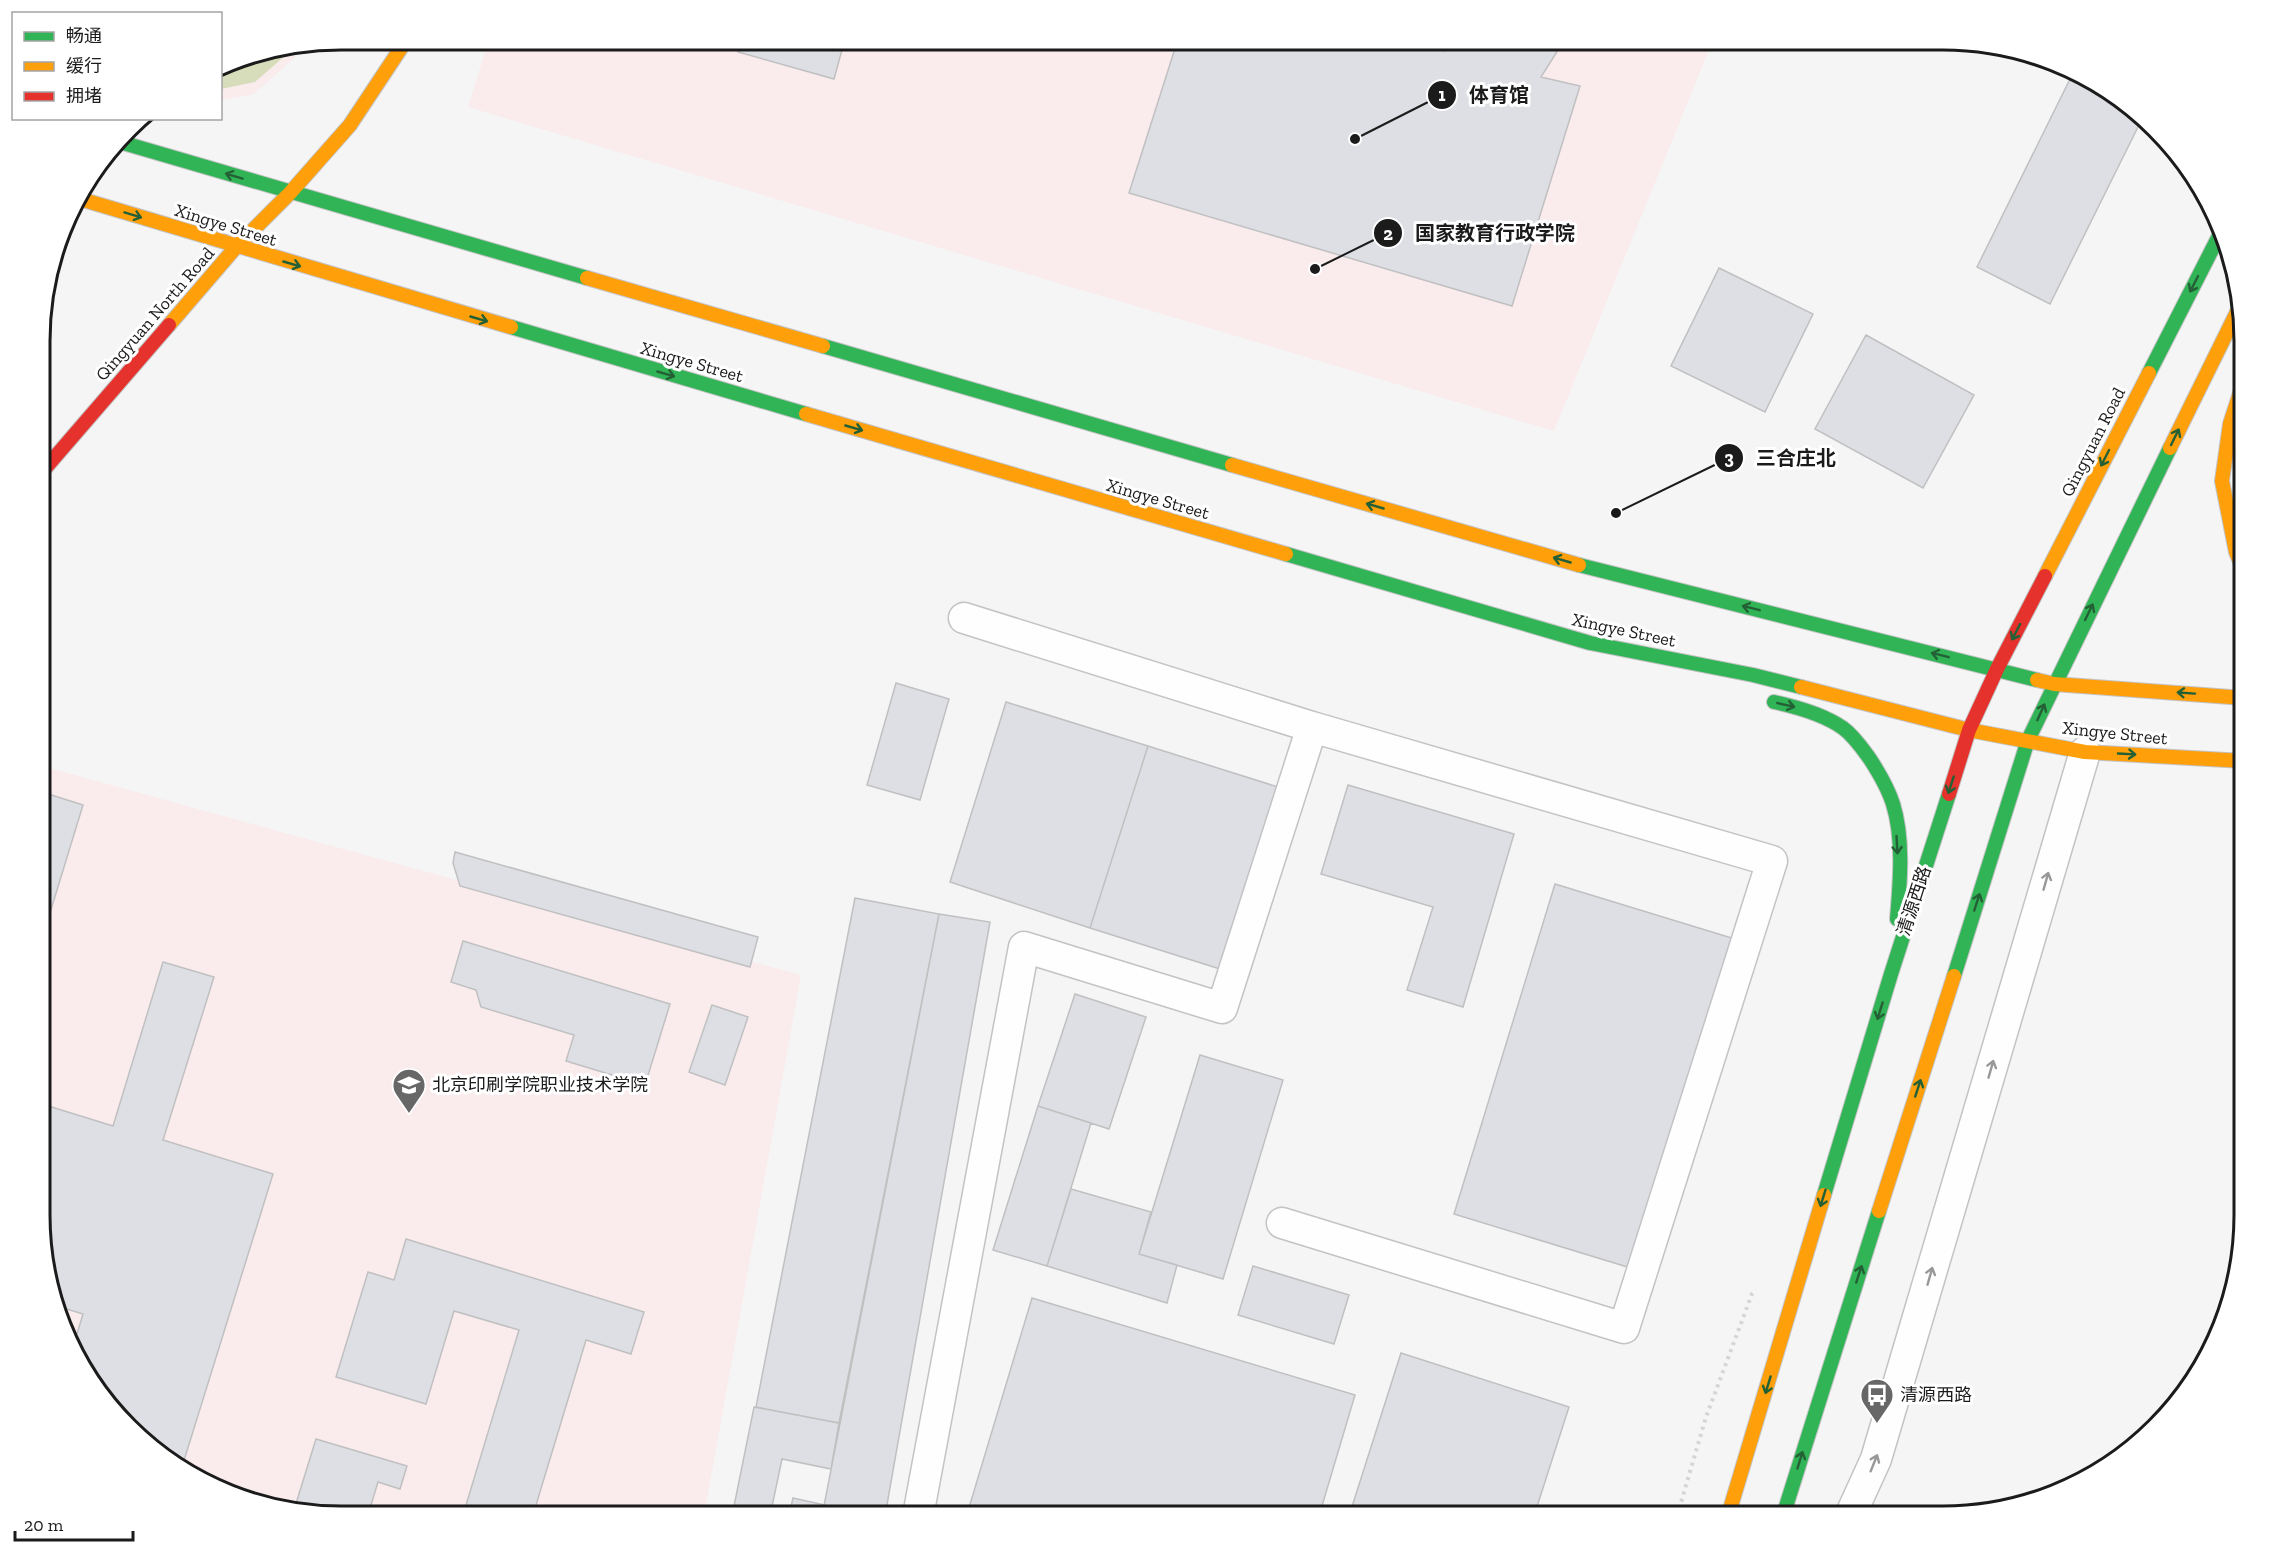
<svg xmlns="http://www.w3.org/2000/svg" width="2284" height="1555" font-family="'Zilla Slab','Noto Sans SC',serif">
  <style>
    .education { fill: #faebed }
    .green { fill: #d7ddba }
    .building { fill: #dddfe5; stroke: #c0c0c1; stroke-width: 1.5 }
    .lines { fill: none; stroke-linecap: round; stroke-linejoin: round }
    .street-casing { stroke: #c3c3c4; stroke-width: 33 }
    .fast-casing { stroke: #c3c3c4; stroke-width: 16 }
    .slow-casing { stroke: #c3c3c4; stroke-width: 16 }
    .jam-casing { stroke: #c3c3c4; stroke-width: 16 }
    .path { stroke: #d5d5d5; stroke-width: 4; stroke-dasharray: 3 4.5; stroke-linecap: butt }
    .street { stroke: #fefefe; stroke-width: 30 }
    .fast { stroke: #30b455; stroke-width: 14 }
    .slow { stroke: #ff9f0a; stroke-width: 14 }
    .jam { stroke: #e5322d; stroke-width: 14 }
    .oneway { stroke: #246035 }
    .oneway2 { stroke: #989898 }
    .labels { text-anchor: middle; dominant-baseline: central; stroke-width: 6; stroke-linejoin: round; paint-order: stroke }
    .street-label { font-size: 18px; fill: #1b1b1b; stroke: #fff }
    .poi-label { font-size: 18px; fill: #1b1b1b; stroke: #fff; text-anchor: start }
    .rim { fill: none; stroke: #1b1b1b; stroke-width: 3 }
    .leader { fill: none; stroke: #1b1b1b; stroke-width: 2 }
    .callout-dot { fill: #1b1b1b; stroke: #fff; stroke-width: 2 }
    .mark-label { font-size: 18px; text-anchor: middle; font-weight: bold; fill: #fff }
    .callout-label { font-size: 20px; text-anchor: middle; font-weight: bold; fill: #1b1b1b; stroke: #fff; stroke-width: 6; stroke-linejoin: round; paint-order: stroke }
  </style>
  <rect width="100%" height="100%" fill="#f5f5f6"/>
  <path class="education" d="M489,39L1713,40L1554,431L468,107Z
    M309,45L254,94L221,100V65L226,62Z
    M42,766L801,975L704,1516L321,1515L243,1500L157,1454L80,1365L42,1253Z"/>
  <path class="green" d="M294,48L255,82L221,89V65L226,62Z"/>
  <path class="building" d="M741,39H845L834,79L738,52Z
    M1178,39H1407L1445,51L1452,39H1565L1541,77L1580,86L1512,306L1129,193Z
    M2073,73L2127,101L2143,117L2050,304L1977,267Z
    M1719,268L1813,314L1765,412L1671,366Z
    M1866,335L1974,395L1923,488L1815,429Z
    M896,683L949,699L920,800L867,785Z
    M1006,702L1148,746L1090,928L950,882Z
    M1148,746L1278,787L1220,969L1090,928Z
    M1348,785L1514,834L1463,1007L1407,990L1433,907L1321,874Z
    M42,792L83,805L42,939Z
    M455,852L758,937L750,967L460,886L453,863Z
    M1555,884L1735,939L1634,1269L1454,1214Z
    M855,898L939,914L839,1423L756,1407Z
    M939,914L990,922L885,1516H822Z
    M463,941L670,1004L645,1085L566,1061L574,1035L481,1007L476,990L451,982Z
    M163,962L214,977L163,1140L273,1174L182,1467L157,1454L80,1365L73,1347L83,1314L60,1307L42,1253V1104L113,1126Z
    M1075,994L1146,1017L1109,1129L1038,1106Z
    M712,1005L748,1017L725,1085L689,1072Z
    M1200,1055L1283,1080L1223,1279L1139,1254Z
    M1038,1106L1091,1123L1047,1266L993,1250Z
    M1071,1189L1151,1212L1139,1254L1177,1265L1167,1303L1047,1266Z
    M406,1239L644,1312L631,1354L586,1340L533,1515H463L519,1330L454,1311L426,1404L336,1377L368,1272L394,1280Z
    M1253,1266L1349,1295L1334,1344L1238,1315Z
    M1032,1298L1355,1395L1319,1516H985L968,1511Z
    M1401,1353L1569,1407L1534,1516H1349Z
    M754,1407L839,1423L831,1469L782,1459L770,1516H732Z
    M316,1439L407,1466L400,1489L378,1482L368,1515H321L294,1510Z
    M793,1498L825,1505L822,1516H789Z"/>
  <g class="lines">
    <defs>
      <path id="street" d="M1282,1223L1624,1328L1772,861L1312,727
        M918,1516L1024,947L1222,1008L1312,727L964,618
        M1850,1516L1876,1459L2085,752"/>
      <path id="fast" d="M120,142L587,278
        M511,327L806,414
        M823,346L1232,465
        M2149,373L2221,232
        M1286,554L1590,643L1753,675L1801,687
        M1579,565L2037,680
        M1774,702C1797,707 1823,714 1843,728C1854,736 1862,748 1870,759C1879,773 1888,788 1893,804C1904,839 1900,883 1897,919
        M1954,976L2028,740L2170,448
        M1824,1195L1891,974L1949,794
        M1783,1516L1879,1211"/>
      <path id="slow" d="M77,198L511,327
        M587,278L823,346
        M169,325L236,247L290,193L350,125L407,39
        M2244,381L2230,424L2222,481L2236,552L2244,571
        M806,414L1286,554
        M2170,448L2240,306
        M1232,465L1579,565
        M2045,576L2149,373
        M2037,680L2054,684L2244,698
        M1801,687L1969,730L2085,752L2244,761
        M1879,1211L1954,976
        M1728,1516L1824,1195"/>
      <path id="jam" d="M42,472L169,325
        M1949,794L1969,730L1997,669L2045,576"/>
    </defs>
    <use href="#street" class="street-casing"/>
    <use href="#fast" class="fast-casing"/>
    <use href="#slow" class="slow-casing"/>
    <use href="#jam" class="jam-casing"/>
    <path class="path" d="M1677,1516L1706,1417L1752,1294L1756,1290"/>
    <use href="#street" class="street"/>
    <use href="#fast" class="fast"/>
    <use href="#slow" class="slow"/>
    <use href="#jam" class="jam"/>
  </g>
  <defs><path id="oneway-shaft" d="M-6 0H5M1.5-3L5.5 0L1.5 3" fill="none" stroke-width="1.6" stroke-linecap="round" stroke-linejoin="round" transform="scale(1.5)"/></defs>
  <g class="oneway">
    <use href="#oneway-shaft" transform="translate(234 176) rotate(-163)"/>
    <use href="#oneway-shaft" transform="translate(133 215) rotate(17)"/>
    <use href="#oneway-shaft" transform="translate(292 264) rotate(16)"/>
    <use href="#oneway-shaft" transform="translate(2194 284) rotate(117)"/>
    <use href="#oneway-shaft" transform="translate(479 319) rotate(16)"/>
    <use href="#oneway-shaft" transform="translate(666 374) rotate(16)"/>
    <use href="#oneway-shaft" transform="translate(854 428) rotate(16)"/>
    <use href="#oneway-shaft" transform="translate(2175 437) rotate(-64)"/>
    <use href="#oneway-shaft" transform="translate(2105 458) rotate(117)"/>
    <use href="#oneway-shaft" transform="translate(1375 506) rotate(-164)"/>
    <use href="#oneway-shaft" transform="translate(1562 560) rotate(-164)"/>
    <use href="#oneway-shaft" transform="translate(1751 608) rotate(-166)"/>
    <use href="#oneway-shaft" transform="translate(2089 612) rotate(-64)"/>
    <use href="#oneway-shaft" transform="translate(2016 632) rotate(117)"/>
    <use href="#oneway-shaft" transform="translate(1940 655) rotate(-166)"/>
    <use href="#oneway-shaft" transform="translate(2186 693) rotate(-176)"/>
    <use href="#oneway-shaft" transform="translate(1786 705) rotate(13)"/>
    <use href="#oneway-shaft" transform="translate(2041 712) rotate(-66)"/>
    <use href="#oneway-shaft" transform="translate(2127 754) rotate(3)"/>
    <use href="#oneway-shaft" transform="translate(1951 785) rotate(108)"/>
    <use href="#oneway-shaft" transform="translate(1897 845) rotate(87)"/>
    <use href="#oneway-shaft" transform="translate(1977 902) rotate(-72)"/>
    <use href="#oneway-shaft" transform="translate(1880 1011) rotate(107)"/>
    <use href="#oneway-shaft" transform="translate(1918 1088) rotate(-72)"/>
    <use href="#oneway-shaft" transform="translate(1823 1198) rotate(107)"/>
    <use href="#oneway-shaft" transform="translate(1859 1274) rotate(-72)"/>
    <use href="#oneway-shaft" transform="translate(1768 1385) rotate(107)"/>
    <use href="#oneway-shaft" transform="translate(1800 1460) rotate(-73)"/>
  </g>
  <g class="oneway2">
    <use href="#oneway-shaft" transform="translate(2046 881) rotate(-74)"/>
    <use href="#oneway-shaft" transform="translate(1991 1069) rotate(-74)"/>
    <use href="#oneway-shaft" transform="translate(1930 1276) rotate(-74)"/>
    <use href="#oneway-shaft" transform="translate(1874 1463) rotate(-68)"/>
  </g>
  <defs>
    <symbol id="university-pin" viewBox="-11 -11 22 30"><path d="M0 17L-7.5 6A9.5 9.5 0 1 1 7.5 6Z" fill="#676768" stroke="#fff"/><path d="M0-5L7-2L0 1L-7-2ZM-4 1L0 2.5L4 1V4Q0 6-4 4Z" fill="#fff"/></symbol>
    <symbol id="bus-pin" viewBox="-11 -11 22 30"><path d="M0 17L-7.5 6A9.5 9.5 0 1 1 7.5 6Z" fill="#676768" stroke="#fff"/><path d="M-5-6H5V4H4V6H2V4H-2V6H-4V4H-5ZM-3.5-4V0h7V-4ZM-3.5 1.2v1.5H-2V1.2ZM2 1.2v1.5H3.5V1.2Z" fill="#fff"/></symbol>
  </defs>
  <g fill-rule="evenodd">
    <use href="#university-pin" x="390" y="1066" width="38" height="52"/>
    <use href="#bus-pin" x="1858" y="1376" width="38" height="52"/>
  </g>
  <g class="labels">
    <g class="street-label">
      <text transform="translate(226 225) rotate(17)">Xingye Street</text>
      <text transform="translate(155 314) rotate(-49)">Qingyuan North Road</text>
      <text transform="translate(692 362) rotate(16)">Xingye Street</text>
      <text transform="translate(2093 442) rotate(-63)">Qingyuan Road</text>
      <text transform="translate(1158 499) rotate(16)">Xingye Street</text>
      <text transform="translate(1624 630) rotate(12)">Xingye Street</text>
      <text transform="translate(2115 733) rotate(6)">Xingye Street</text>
      <text transform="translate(1914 901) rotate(-72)">清源西路</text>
    </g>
    <g class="poi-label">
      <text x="432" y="1085">北京印刷学院职业技术学院</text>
      <text x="1900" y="1395">清源西路</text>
    </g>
  </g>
  <path d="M0 0H2284V1555H0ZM341 50H1943A291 291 0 0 1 2234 341V1215A291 291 0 0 1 1943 1506H341A291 291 0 0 1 50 1215V341A291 291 0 0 1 341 50Z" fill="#fff" fill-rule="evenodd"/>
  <path class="rim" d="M341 50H1943A291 291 0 0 1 2234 341V1215A291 291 0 0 1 1943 1506H341A291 291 0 0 1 50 1215V341A291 291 0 0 1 341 50Z"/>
  <path class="leader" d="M1355 139L1442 95M1315 269L1388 233M1616 513L1729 458"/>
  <g class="callout-dot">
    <circle cx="1355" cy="139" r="6"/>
    <circle cx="1315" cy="269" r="6"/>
    <circle cx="1616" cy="513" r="6"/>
    <circle cx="1442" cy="95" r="15"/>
    <circle cx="1388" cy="233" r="15"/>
    <circle cx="1729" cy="458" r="15"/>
  </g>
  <g class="mark-label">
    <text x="1442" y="101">1</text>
    <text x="1388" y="240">2</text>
    <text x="1729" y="464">3</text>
  </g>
  <g class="callout-label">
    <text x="1499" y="102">体育馆</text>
    <text x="1495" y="240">国家教育行政学院</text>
    <text x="1796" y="465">三合庄北</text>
  </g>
  <rect x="12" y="12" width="210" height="108" fill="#ffffff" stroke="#a4a4a4" stroke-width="1.5"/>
  <rect x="24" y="32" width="30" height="9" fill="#30b455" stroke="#a4a4a4" stroke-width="1.5"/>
  <text x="66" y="42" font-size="18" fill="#1b1b1b">畅通</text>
  <rect x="24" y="62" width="30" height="9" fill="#ff9f0a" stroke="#a4a4a4" stroke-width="1.5"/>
  <text x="66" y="72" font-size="18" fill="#1b1b1b">缓行</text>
  <rect x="24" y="92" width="30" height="9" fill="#e5322d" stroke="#a4a4a4" stroke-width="1.5"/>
  <text x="66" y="102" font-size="18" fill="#1b1b1b">拥堵</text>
  <path d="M15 1531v9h118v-9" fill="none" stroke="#1b1b1b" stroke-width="3"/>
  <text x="24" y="1531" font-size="18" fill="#1b1b1b" stroke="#ffffff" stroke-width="4.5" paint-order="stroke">20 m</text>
</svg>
